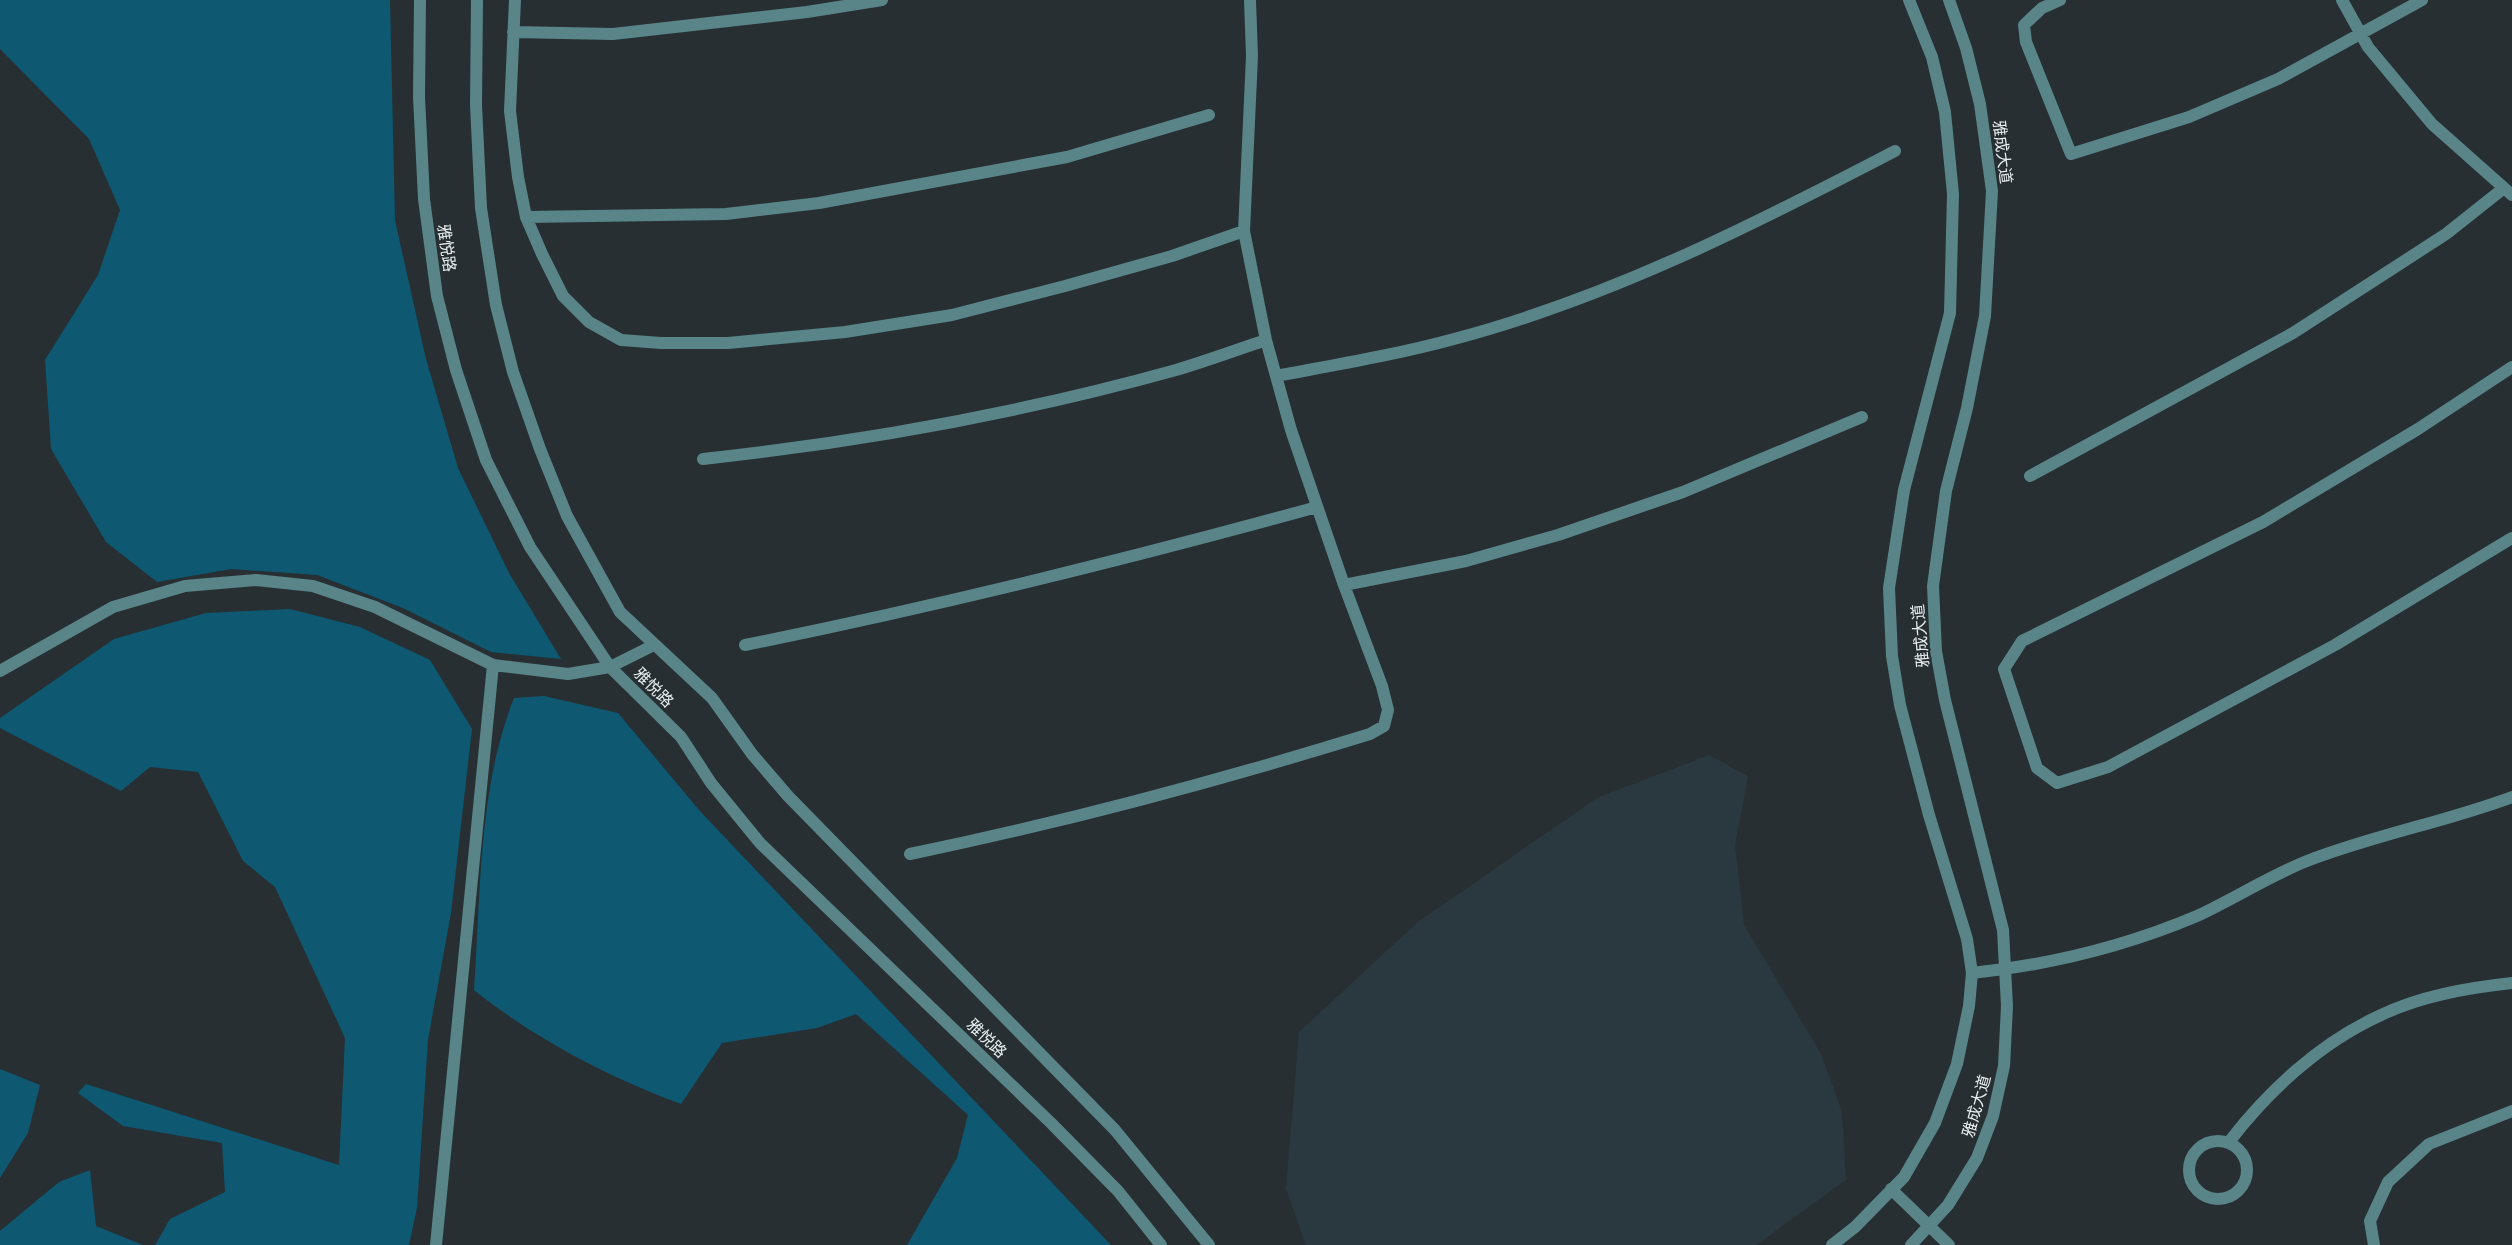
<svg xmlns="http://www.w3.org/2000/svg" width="2512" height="1245" font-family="'Open Sans','Noto Sans SC',sans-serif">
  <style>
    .built { fill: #2a3940 }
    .green { fill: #0e5871 }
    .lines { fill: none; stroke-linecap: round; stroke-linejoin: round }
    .minor { stroke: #598589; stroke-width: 12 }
    .tertiary { stroke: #598589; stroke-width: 12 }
    .labels { text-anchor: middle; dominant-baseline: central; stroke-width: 4.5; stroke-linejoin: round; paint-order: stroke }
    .street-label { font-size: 16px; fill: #e8eef0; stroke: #272f33 }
  </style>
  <rect width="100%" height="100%" fill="#272f33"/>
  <path class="built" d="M1709,755L1748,776L1735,845L1744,925L1821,1054L1842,1112L1846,1180L1756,1245H1306L1286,1189L1299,1032L1418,922L1597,798Z"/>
  <path class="green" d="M0,0H390L395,220L426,359L458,468L509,573L561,659L491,652L403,608L317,575L231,569L157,582L106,542L51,449L45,360L98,275L120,210L89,139L0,49Z
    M290,609L360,627L430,660L472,729L451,913L428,1040L417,1208L409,1245H155L170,1219L225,1192L222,1143L123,1126L78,1093L86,1084L339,1165L345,1038L275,887L243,861L198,772L150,767L121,791L0,728V718L114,639L206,613Z
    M544,696L618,713L699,810L1111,1245H907L957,1158L968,1115L856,1014L817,1028L722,1043L681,1104C608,1077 535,1039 474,990C481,893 478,789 514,698Z
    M0,1069L40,1085L28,1133L0,1178Z
    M90,1170L96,1226L143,1245H0V1231L59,1182Z"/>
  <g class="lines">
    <path class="minor" d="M515,0L510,111L518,177L526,217L542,254L563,296L589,322L621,340L661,343H728L845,332L952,315L1065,286L1172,256L1244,231
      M2060,0L2042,8L2024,25L2026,42L2071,154L2189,117L2278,79L2422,0
      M2342,0L2368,47L2432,124L2512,195
      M513,32L613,34L807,12L882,0
      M526,217L726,214L819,203L1067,157L1209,115
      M2512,367L2418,429L2263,522L2022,641L2004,669L2037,768L2057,783L2108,767L2335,645L2512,538
      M1276,376C1335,365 1395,355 1454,339C1609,298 1753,225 1895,151
      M703,459C859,442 1025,412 1176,370C1206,361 1236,350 1266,340
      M2030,476L2293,333L2446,234L2504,188
      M1344,585L1466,561L1558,535L1683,492L1862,417
      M745,645C938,606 1128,559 1317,507
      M0,671L113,607L185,586L256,580L313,586L375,607L493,665L568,674L610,667L654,645
      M910,854C1065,822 1218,781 1370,734L1384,726L1388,710L1382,686L1344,585L1291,430L1266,340L1244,231L1252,56L1250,0
      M2189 1170a29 29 0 1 1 58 0a29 29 0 1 1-58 0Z
      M2229,1142C2268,1091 2320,1043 2379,1016C2420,996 2467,988 2512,983
      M1891,1189L1949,1245
      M436,1245L493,665
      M2374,1245L2370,1221L2388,1182L2429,1144L2512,1111"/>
    <path class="tertiary" d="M420,0L419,97L424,199L437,296L456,370L486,460L530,547L610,667L681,737L711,783L760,843L1051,1123L1118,1191L1161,1245
      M477,0L476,105L481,208L496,305L513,372L540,449L567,516L620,612L712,698L752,754L788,796L1115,1130L1209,1245
      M1972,973C2048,965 2126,946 2197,916C2234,899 2269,876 2307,861C2374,835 2445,822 2512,797
      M1832,1245L1855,1227L1904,1177L1935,1123L1957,1064L1969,1006L1972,973L1967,939L1929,815L1900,705L1892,656L1889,588L1904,490L1950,313L1953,194L1945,112L1932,57L1909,0
      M1911,1245L1948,1205L1977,1158L1993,1116L2004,1066L2007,1006L2003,930L1945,700L1936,651L1933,586L1946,491L1967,408L1985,316L1992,191L1980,104L1966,48L1949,0"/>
  </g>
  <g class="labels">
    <g class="street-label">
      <text transform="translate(2003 152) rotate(83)">雅成大道</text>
      <text transform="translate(447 248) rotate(82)">雅悦路</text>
      <text transform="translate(1920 636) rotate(-95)">雅成大道</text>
      <text transform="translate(654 687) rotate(45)">雅悦路</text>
      <text transform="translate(987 1038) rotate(44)">雅悦路</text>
      <text transform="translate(1976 1106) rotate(-74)">雅成大道</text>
    </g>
  </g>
</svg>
